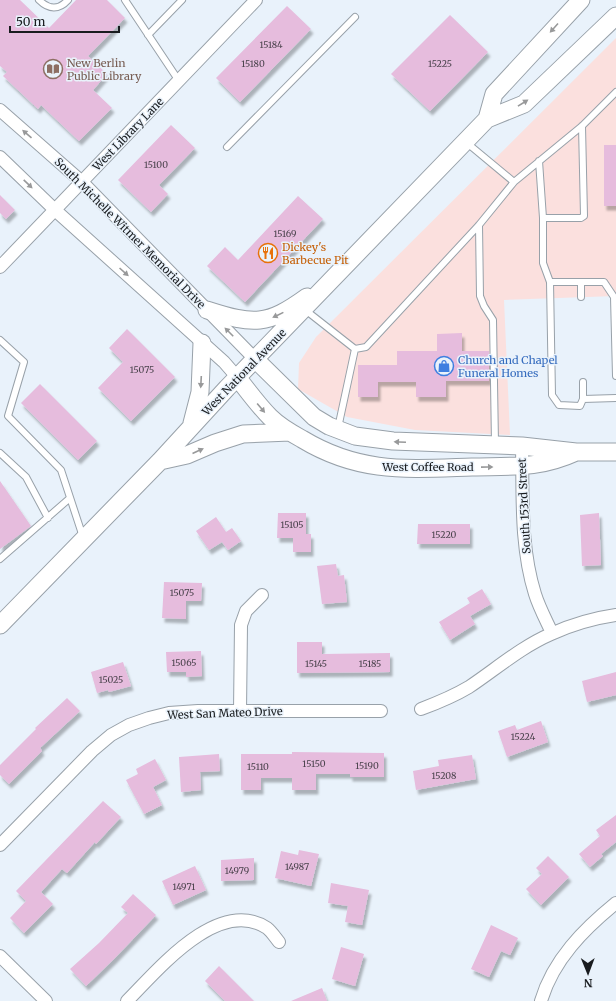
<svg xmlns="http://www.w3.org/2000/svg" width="616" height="1001" font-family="Merriweather,serif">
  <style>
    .commercial { fill: #fbe0de }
    .building { fill: #e6bcdd; filter: url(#shadow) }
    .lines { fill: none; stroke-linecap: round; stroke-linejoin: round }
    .lane-casing { stroke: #98a1a9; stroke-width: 8 }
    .street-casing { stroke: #98a1a9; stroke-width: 14 }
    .secondary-casing { stroke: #98a1a9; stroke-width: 19 }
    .lane { stroke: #fff; stroke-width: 6 }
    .street { stroke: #fff; stroke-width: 12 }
    .secondary { stroke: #fff; stroke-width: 17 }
    .oneway { fill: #98999a }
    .labels { text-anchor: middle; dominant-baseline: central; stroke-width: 3; stroke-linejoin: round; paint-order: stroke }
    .number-label { font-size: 9px; fill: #4c444e }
    .education-label { font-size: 11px; fill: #785e54; stroke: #e9f2fb; text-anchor: start }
    .street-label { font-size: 11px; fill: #191c1f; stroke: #e9f2fb }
    .food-label { font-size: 11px; fill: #c56008; stroke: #e9f2fb; text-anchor: start }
    .shop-label { font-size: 11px; fill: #366cbe; stroke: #e9f2fb; text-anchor: start }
  </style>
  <defs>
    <filter id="shadow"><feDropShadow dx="2.5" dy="4.5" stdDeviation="1" flood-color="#0004"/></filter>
  </defs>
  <rect width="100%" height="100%" fill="#e9f2fb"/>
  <path class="commercial" d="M616,38V296L504,300L510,435L415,430L347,417L298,389L299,363L316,337Z"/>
  <path class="building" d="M0,0H20L49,28L76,0H107L125,18L88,56L107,74L93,90L112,108L79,141L41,105L38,109L3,76L7,72L0,66Z
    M287,6L311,29L240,102L216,78Z
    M450,15L488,52L430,111L391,74Z
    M171,125L195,148L159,185L168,194L151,212L118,180Z
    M604,145H616V206H604Z
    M0,195L15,210L6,219L0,213Z
    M298,196L323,219L245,302L207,266L225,247L238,260Z
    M127,329L175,377L131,421L98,388L123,362L109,348Z
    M462,333V351H489V381H446V397H416V382H378V397H358V365H397V351H437V334Z
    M40,384L97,441L78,460L21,403Z
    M0,481L31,526L0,549Z
    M278,513H306V534H311V552H293V538H277Z
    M599,513L601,565L582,566L580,515Z
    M216,517L226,532L232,528L241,541L228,550L222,542L209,550L196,531Z
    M418,524H470V544H417Z
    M336,564L338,576L344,575L347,602L322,604L317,566Z
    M164,582L202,583L201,601H186V619L162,618Z
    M482,589L491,604L470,616L475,624L450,640L439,622L470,603L467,598Z
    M297,642H322V654L390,653V672L297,673Z
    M201,651L202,676L186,677V672H167L166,652Z
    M123,662L131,686L109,692L108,690L97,693L91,672Z
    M616,672V695L587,702L582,681Z
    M67,698L80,711L40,748L42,751L9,784L0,775V765L36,729L35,728Z
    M541,721L548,742L507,757L498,731L515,725L517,730Z
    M292,752L384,753V777H350V774H316V790H292V778H261V790H241V754H292Z
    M219,754L220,771L200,772L201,790L181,792L179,757Z
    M472,755L476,779L416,790L413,771L439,766L438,760Z
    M155,759L166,780L153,787L162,805L144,814L126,780L138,774L136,769Z
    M103,801L121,817L96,844L95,842L67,873L62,869L41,892L53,904L24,933L10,918L26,901L16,891Z
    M616,815V842L601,854L603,856L590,867L579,854L600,836L596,830Z
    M299,850L319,854L311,886L275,878L281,851L298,855Z
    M548,856L569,877L541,905L526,889L542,874L536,868Z
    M254,858V880L221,881V860Z
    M195,866L206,890L173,905L162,881Z
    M331,883L369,890L362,925L345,922L348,906L328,903Z
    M133,894L156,915L114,959L86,986L70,969L99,943L128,913L121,907Z
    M491,925L518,938L510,955L501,951L489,977L471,969Z
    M341,947L364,954L355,986L332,979Z
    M219,966L254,1001H225L205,981Z
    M322,988L327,1001H291Z"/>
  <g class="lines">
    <defs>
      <path id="lane" d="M39,0C49,10 59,10 68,0
        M125,0L179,81
        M148,35L182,0
        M227,147L355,17
        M539,161L543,218H581L584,216L582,126
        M514,182L582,126L616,92
        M543,218V263L550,282
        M479,225L480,296L484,306L493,320L495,444
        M581,282V297
        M304,309L355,349L366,347L479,225L514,182L467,143
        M0,340L24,362L8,416L61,470L83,537
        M583,382V399L580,406L559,405L552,395L550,282H604L614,297L616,376
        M583,399L616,398
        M338,428L355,349
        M0,453L26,477L48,518
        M0,559L70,498"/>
      <path id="street" d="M0,110L82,182L256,360
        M0,157L55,210L224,362L237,377
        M0,267L256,0
        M522,446C523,495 520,546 535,594C539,607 546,620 552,633
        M421,709C437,703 454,696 469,687C496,669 521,647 551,634C571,625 595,618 616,615
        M240,711L241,625L246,611L262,595
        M0,845L92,751L111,735L129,725L149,718L169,713L198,711H381
        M0,956L46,1001
        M127,1001C157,971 218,896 267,928C271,931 275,937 279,942
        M541,1001C553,960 584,929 616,903"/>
      <path id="secondary" d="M487,119L494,94L581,0
        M207,310C254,325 267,326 307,297
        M256,360L314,417L329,426L355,436L393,441L522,446L576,452H616
        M237,377C248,391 258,405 270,417C279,426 291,433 302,439C360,474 408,469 472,467C511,466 539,469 576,452
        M192,423L200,392L202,343
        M160,461L187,455L215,443L243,434L290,432
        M0,625L160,461L227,388L487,119L524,104L616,16"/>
    </defs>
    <use href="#lane" class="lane-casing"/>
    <use href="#street" class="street-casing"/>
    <use href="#secondary" class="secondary-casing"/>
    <use href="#lane" class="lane"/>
    <use href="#street" class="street"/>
    <use href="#secondary" class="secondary"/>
  </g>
  <defs><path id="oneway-solid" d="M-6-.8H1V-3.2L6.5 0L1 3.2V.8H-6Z"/></defs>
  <g class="oneway">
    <use href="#oneway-solid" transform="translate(554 28) rotate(132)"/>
    <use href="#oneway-solid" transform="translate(523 103) rotate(-32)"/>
    <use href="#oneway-solid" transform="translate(27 134) rotate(-139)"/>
    <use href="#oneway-solid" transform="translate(28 184) rotate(44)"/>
    <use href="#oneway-solid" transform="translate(124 272) rotate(42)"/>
    <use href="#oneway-solid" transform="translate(278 315) rotate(154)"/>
    <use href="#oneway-solid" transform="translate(229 332) rotate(-135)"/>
    <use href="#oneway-solid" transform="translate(201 382) rotate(93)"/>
    <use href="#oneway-solid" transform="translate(261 408) rotate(50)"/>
    <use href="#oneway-solid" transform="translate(400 442) rotate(-177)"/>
    <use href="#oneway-solid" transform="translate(198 451) rotate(-24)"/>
    <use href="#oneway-solid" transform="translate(487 467) rotate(-1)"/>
  </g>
  <defs>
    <symbol id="library-ring" viewBox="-11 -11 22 22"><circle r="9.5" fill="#e9f2fb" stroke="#8d6e63" stroke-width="1.5"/><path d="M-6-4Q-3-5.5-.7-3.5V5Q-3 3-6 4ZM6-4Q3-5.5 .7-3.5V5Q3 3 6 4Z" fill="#8d6e63"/></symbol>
    <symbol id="restaurant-ring" viewBox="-11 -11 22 22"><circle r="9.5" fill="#e9f2fb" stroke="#e8710a" stroke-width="1.5"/><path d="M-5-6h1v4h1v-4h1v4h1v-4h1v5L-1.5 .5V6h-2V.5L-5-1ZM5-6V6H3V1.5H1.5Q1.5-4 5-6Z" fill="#e8710a"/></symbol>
    <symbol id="shop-ring" viewBox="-11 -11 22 22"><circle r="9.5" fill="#e9f2fb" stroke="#3f7fe0" stroke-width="1.5"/><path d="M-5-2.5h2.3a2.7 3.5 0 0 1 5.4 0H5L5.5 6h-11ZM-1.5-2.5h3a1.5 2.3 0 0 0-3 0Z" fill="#3f7fe0"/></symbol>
  </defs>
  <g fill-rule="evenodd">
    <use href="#library-ring" x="42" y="58" width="22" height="22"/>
    <use href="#restaurant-ring" x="257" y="242" width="22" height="22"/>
    <use href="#shop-ring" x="433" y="355" width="22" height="22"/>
  </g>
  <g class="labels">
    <g class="number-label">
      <text x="271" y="44">15184</text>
      <text x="253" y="63">15180</text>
      <text x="440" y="63">15225</text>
      <text x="156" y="164">15100</text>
      <text x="285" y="233">15169</text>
      <text x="142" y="369">15075</text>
      <text x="292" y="524">15105</text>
      <text x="444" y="534">15220</text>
      <text x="182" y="592">15075</text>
      <text x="184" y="662">15065</text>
      <text x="316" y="663">15145</text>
      <text x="370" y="663">15185</text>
      <text x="111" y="679">15025</text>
      <text x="523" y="736">15224</text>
      <text x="314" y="763">15150</text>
      <text x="367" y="765">15190</text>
      <text x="258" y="766">15110</text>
      <text x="444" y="775">15208</text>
      <text x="297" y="866">14987</text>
      <text x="237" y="870">14979</text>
      <text x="184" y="886">14971</text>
    </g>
    <g class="education-label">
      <text x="67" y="63">New Berlin<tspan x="67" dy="13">Public Library</tspan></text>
    </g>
    <g class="street-label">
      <text transform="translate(128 134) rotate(-46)">West Library Lane</text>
      <text transform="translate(130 233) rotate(45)">South Michelle Witmer Memorial Drive</text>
      <text transform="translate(244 372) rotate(-46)">West National Avenue</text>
      <text x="428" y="467">West Coffee Road</text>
      <text transform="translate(524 506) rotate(-93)">South 153rd Street</text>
      <text transform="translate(225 713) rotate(-2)">West San Mateo Drive</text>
    </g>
    <g class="food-label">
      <text x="282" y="247">Dickey's<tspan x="282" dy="13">Barbecue Pit</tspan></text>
    </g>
    <g class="shop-label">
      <text x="458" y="360">Church and Chapel<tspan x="458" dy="13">Funeral Homes</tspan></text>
    </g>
  </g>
  <g transform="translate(588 973) rotate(179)" stroke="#e9f2fb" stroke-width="3" paint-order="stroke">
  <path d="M0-3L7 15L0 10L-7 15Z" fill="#191c1f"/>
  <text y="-6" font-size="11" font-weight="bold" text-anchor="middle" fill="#191c1f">N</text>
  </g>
  <path d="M10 26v6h109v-6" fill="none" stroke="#191c1f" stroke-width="2"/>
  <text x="16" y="26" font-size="12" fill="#191c1f" stroke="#e9f2fb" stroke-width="3" paint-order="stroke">50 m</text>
</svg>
